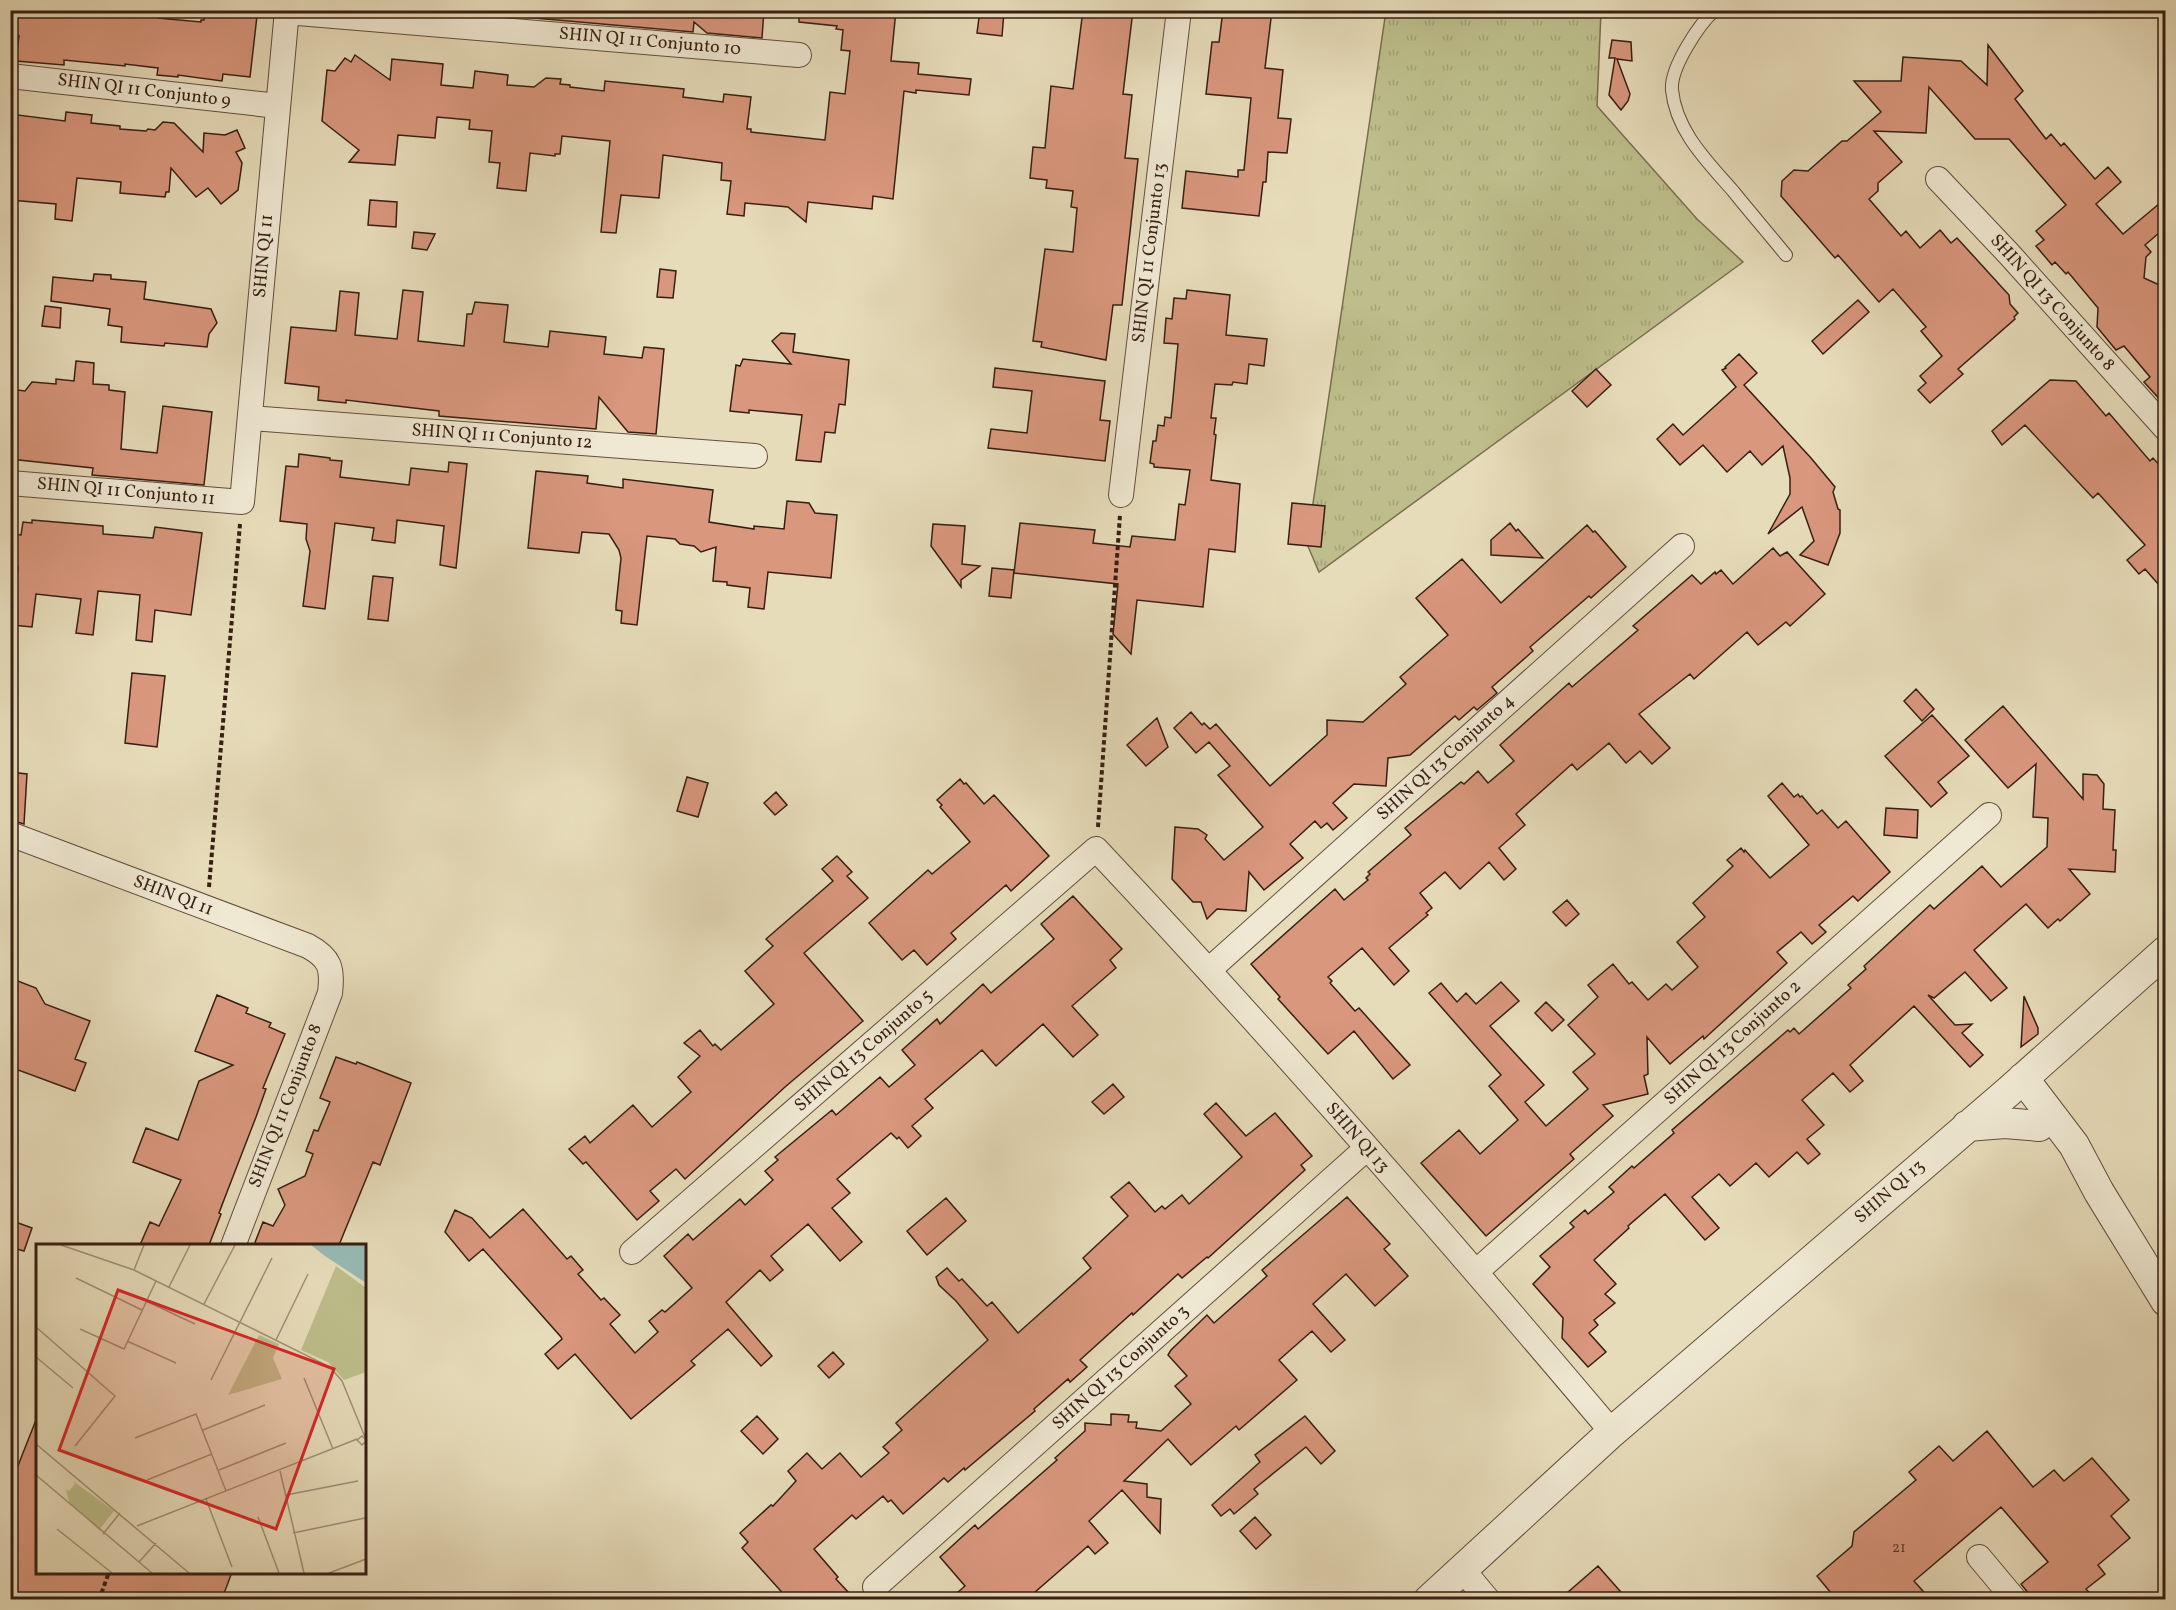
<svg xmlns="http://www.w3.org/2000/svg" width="2176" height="1610" font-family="Vollkorn,serif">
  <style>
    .grass { fill: url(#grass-tufts); stroke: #7a6e4f; stroke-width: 1.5 }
    .building { fill: #d9977d; stroke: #371e13; stroke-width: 1.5 }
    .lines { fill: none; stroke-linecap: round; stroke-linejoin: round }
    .service-casing { stroke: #634e3d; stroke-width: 14 }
    .minor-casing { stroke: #634e3d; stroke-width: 26 }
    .tertiary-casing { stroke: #634e3d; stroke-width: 32 }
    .path { stroke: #371e13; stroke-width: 4; stroke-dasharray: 4.5 3; stroke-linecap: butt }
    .service { stroke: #efe8d2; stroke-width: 12 }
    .minor { stroke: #efe8d2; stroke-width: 24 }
    .tertiary { stroke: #efe8d2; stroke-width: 30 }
    .labels { text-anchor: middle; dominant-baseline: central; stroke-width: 4.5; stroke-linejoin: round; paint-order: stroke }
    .number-label { font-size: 15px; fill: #603c2e }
    .street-label { font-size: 18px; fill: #371e13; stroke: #efe8d2 }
    .inset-road { fill: none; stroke: #a19077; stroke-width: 1.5 }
    .view { fill: #d62828; fill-opacity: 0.15; stroke: #d62828; stroke-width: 3 }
    .inset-edge { fill: none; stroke: #371e13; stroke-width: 3 }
  </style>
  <defs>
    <pattern id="grass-tufts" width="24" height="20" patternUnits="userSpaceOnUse" patternTransform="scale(1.5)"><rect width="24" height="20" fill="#bdbe8b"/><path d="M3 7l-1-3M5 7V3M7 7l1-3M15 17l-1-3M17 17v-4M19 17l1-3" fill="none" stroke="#a3a377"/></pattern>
  </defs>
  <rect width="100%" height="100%" fill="#e7dcba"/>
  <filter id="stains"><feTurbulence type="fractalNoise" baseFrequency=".00333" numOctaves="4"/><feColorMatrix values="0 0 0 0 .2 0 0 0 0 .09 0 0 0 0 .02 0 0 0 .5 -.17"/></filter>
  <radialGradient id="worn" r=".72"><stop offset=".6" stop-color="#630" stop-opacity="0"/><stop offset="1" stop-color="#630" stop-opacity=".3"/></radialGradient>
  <path class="grass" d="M1386,11H1601L1597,106L1697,219L1743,262L1319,572L1307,544Z"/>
  <path class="building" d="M14,10H158V18L201,22V20H204L205,10H229V13L257,16L250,77L223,74L222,81L178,75V77L157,75L158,68L125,64V66L64,60V65L16,61L19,36L11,35Z
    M498,10H764L762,38L707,33L694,22L693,32L498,15Z
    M799,10H896L891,61L919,63L918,74L971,79L969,95L916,90V93L904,91L893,199L873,196L872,209L808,202L806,222L788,207L745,203L744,216L727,214L731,181L721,180L722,163L663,155L659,198L621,195L616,233L601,232L610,141L562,136L560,154H555V156L530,153L526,191L497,188L500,163L489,162L492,131L469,129L470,120L437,117L435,138L398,135L395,165L349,162L359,150L322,121L327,70L335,71L345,58L351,62L355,55L390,80L392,59L443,64L441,85L473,88L475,71L508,75L507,85L534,87L546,78L561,79L560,84L570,85V87L604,91L605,81L684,89L683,97L723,102L724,94L751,97L747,129H751V132L825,140L830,92L845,94L850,51L841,50L843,30L836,29L837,26L799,22Z
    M980,10L1004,12L1002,36L977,33Z
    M1083,10H1133L1123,94L1132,95L1125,158L1138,159L1122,305H1113L1106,360L1041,347L1042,342L1033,341L1045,249L1073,252L1077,208L1071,207L1073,191L1046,188L1047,180L1030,178L1033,147L1045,148L1051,86L1073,89Z
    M1223,10H1272L1265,68L1283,70L1278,118L1291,119L1287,153L1268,152L1266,182H1263L1259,216L1182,208L1186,171L1238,177V170H1244L1251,98L1206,94L1212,42H1219Z
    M1612,40L1631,42L1632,61L1617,59L1630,94L1628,101L1621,110L1609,95L1615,58H1609Z
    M1988,45L2023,91L2015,99L2046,139L2051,134L2061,146L2064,143L2095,179L2108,167L2121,182L2096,204L2123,234L2166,198V227L2145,245L2151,252L2146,257L2144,278L2166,288V406L2144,382L2150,377L2124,346L2116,350L2097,327L2098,308L2068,272L2066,274L2055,262L2052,265L2036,246L2044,240L2036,231L2066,205L2009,139H1975L1929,87L1926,133L1874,131L1902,162L1878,183V191L1869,199L1901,236L1906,231L1920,248L1940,230L1951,243L1957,238L2009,295L2010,304L2018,313L2014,317L2015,319L1958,369L1963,374L1930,403L1918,390L1926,383L1920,376L1942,356L1921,331L1926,327L1893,289L1879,302L1838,255L1835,258L1781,196L1782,181L1794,170L1808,171L1842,141H1847L1881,112L1854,81H1901L1903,57L1961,61L1987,85Z
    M66,112L92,115L91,123L120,126V129L146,131L148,129L155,130L163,122L174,123L203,152L204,133L225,135L237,130L245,148L236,152L242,163L238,190L221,204L208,188L196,197L171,168L169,192H166L165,197L120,193L121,182L77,178L72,221L55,219L56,204L10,200V114L65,121Z
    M370,200L397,202L396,227L368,225Z
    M414,232L435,234L427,250L412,248Z
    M660,269L676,271L673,298L657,297Z
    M94,274L111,275V279L146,282L144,299L211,309L217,323L209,334L207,347L165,343L164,346L121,342L122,327L108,325L110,309L51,301L53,277L93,281Z
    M403,290L423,292L418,341L464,346L467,314H472L475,302L508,305L504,342L548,347L550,331L606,337L604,354L642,358L644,347L664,349L656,434L628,432L599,397L596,429L439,416V411L346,400V403L318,400L319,387L285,383L291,327L336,331L340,291L359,293L355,335L397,339Z
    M1187,290L1230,295L1226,335L1267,339L1264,366L1249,364L1247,384L1233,382L1232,385L1215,384L1211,418H1216L1214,434L1216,435L1211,480L1240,484L1235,552L1209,549L1203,607L1137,600L1131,654L1113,634L1118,584L1014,573L1020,523L1095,530L1093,543L1130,547L1132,536L1175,540L1179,504L1185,505L1190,470L1154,467V464L1150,463L1153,441H1156L1158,425L1164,426L1165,417L1171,418L1173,398L1178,344L1164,343L1166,318L1172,319L1174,298L1186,299Z
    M1858,300L1869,312L1823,354L1812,341Z
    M45,306L61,308L60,328L42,326Z
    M781,333L795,334L793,352L849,360L845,405L839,404L835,433L825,432L821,462L796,460L802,415L749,410V413L730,411L736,365L740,366L743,359L791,364L772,341Z
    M1739,354L1757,373L1744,385L1811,458L1835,487L1833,492L1838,509L1840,510V533L1828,565L1800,555L1814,541L1802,507L1768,534L1790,494V478L1783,446L1762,465L1750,451L1727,472L1703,445L1680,465L1657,439L1673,424L1683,435L1736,387L1722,370L1726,368L1725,367Z
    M76,361L94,363L93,384L109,385V390L125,392L121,449L157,453L163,406L212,412L204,485L92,475L93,468L10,459V389L25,391L32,382L56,384V379L74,381Z
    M995,368L1105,381L1100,420L1110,421L1105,461L988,448L991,429L1027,433L1032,391L993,387Z
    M1596,369L1611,385L1587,407L1572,391Z
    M2050,380L2076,381L2106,416L2109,413L2150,461L2153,458L2166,472V593L2145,569L2139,574L2127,560L2145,545L2098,493L2093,498L2025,425L2002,445L1992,431Z
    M299,454L330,458V460L342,461L340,477L409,485L411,468L448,472L449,462L467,464L456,568L440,565L444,526L397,520L395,543L372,540L374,528L335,523L325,609L303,606L310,551L306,539L307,524L280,521L286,466L298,467Z
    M536,471L588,476L587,483L623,488V479L713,490L709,522L754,529V526L784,529L787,501L809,503L815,513L837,515L831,578L768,572L764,609L748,607L750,588L727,585V582L713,581L716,547L701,552L694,546L680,544L675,539L647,536L637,625L621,623L622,611L616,610V606L621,558L619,550L609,534L582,532L579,553L528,548Z
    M1292,503L1325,506L1321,547L1288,544Z
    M32,520L103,526V534L153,538L155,527L202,533L191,615L155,610L152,642L136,640L140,595L98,591L93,635L76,633L81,599L36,594L32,627L12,625L18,567H10V534L21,535L23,522L32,523Z
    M1510,523L1516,531L1518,529L1543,558L1491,555V540Z
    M933,524L965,526L962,564L980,566L961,580V587L931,546Z
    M1587,525L1593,532L1595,531L1626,567L1591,598L1589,596L1530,647L1533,651L1492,687L1497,693L1477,710L1474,707L1459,720L1455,716L1410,755L1388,758L1386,786L1354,784L1333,803L1347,818L1333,830L1327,823L1321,828L1315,821L1290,844L1303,858L1264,890L1249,872L1246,911L1217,909L1207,919L1201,902H1193L1172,879L1175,827L1198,829L1207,835L1205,839L1224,860L1263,827L1218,775L1230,766L1209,742L1196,753L1174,728L1191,712L1202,725L1204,723L1210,729L1216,724L1270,786L1327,735V720L1363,722L1406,684L1400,677L1448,635L1416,598L1462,559L1501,603Z
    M1773,548L1780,556L1787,552L1825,594L1790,626L1786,622L1758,645L1747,632L1694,679L1690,674L1639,714L1670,748L1652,764L1640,751L1626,763L1609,743L1577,770L1572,764L1516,814L1525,825L1499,848L1516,869L1504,880L1489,862L1460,889L1445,872L1420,893L1432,908L1426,913L1428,915L1389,948L1409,971L1394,985L1362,948L1328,977L1332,981L1330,983L1355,1011L1359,1008L1410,1065L1393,1079L1354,1031L1328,1054L1278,999L1280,997L1251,964L1335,889L1344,900L1368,880L1366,878L1370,874L1368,872L1411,835L1405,828L1461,782L1464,784L1478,771L1488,783L1514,761L1500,745L1569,683L1572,687L1638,630L1633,626L1692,575L1701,584L1715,572L1716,574L1721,570L1733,584Z
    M992,568L1014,570L1011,598L989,596Z
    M373,576L393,578L388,621L368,619Z
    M132,673L165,676L157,747L125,743Z
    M1916,689L1934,709L1922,721L1904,701Z
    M2003,706L2083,799V774L2097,775L2104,784L2103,809L2115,810L2113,850H2116L2115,872L2069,869L2090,894L2060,921L2058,919L2048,928L2026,904L1974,950L2007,988L1991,1001L1965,972L1934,998L1928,995L1955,1025L1972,1024L1962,1033L1983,1055L1970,1067L1914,1006L1850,1065L1863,1081L1850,1092L1833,1073L1802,1100L1824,1125L1807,1139L1820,1154L1808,1164L1797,1152L1769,1177L1756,1163L1730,1186L1719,1174L1692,1197L1719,1228L1705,1240L1665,1194L1628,1226L1629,1228L1594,1260L1616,1284L1605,1294L1615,1303L1594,1320L1598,1325L1589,1333L1606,1352L1588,1367L1562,1338L1563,1318L1533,1284L1550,1267L1540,1256L1574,1227L1570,1223L1585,1210L1588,1214L1614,1192L1609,1187L1632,1166L1634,1168L1674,1133L1672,1130L1788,1030L1790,1032L1794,1028L1799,1034L1851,988L1848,985L1866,969L1864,966L1930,905L1934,909L1982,866L2001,887L2047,847L2048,818L2033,817L2036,764L2008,788L1965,740Z
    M1932,715L1969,756L1938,782L1947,793L1931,807L1885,756Z
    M1157,718L1168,747L1146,766L1127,745Z
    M10,772L27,774L24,824L10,820Z
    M687,777L708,783L698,817L677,811Z
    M960,779L964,784L966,783L984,804L994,795L1049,856L1011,891L1006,885L951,933L956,939L927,965L914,950L902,960L869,923L928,870L932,874L970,842L940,807L942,805L937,800Z
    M1782,783L1794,797L1798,794L1800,797L1802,796L1817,814L1822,810L1838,828L1846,821L1890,872L1858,901L1853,896L1819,925L1826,932L1812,944L1801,932L1777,952L1787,963L1704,1039L1703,1036L1670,1064L1647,1037L1648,1074L1644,1076L1648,1094L1603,1105L1613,1116L1570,1154L1574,1159L1486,1236L1421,1163L1459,1130L1480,1154L1518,1120L1489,1086L1501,1075L1429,993L1441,983L1457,1002L1466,993L1476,1004L1501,982L1519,1001L1490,1026L1544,1085L1525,1102L1546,1126L1588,1089L1573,1072L1595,1054L1568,1025L1598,997L1588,985L1613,964L1629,984L1632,982L1648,1000L1666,984L1672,990L1698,967L1677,942L1705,917L1693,903L1733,866L1727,860L1741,848L1744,852L1745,850L1770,878L1809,845L1768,796Z
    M776,792L787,805L775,815L764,803Z
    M1886,808L1918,810L1917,838L1884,835Z
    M837,856L852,872L847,876L868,898L804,953L863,1021L785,1087L685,1179L676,1169L650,1191L659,1201L637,1220L586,1162L583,1164L569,1149L585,1136L590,1143L633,1105L652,1127L691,1092L678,1077L700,1056L684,1043L700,1030L713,1046L715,1044L721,1050L774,1004L745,971L773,946L766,939L833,881L822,869Z
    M1073,896L1122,949L1110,960L1116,968L1072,1006L1098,1035L1073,1057L1043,1024L996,1066L982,1050L925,1099L933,1108L912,1126L921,1136L908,1148L899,1137L897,1139L891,1133L837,1179L850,1193L832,1208L862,1242L840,1261L808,1224L771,1256L783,1270L770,1281L760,1270L726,1302L772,1356L761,1366L728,1329L691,1361L695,1365L631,1419L575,1354L558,1369L545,1354L562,1339L561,1337L483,1249L469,1261L445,1232L455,1210L472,1218L490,1238L523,1209L567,1259L571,1256L583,1270L578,1274L601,1300L604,1298L620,1315L610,1324L635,1353L658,1332L649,1321L662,1310L665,1312L692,1288L664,1256L688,1234L693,1240L740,1199L745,1205L773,1180L765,1171L778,1160L775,1157L832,1110L836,1115L880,1077L889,1087L915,1065L902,1050L937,1019L940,1024L983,984L991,993L1054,939L1041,924Z
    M1567,900L1579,914L1566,926L1553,912Z
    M10,978L36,988L45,1004L90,1021L75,1059L86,1063L75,1091L10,1067Z
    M217,995L248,1008L246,1013L271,1023L269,1027L285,1034L263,1088L266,1089L256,1117L227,1192L219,1213L221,1214L209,1245H140L150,1222L159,1226L181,1180L133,1162L146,1128L178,1140L199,1081L233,1065L195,1051Z
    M2024,996L2038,1028V1034L2021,1047Z
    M1546,1002L1564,1020L1552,1031L1535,1013Z
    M336,1057L356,1064L357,1062L411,1083L380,1165L373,1162L339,1245H254L263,1222L273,1226L285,1205L278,1189L305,1176L313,1154L306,1151L314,1130L318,1131L330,1102L320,1098Z
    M1113,1084L1124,1097L1104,1114L1092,1102Z
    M1216,1103L1246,1136L1275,1113L1312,1156L1301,1165L1305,1170L1208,1258L1207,1257L1182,1278L1178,1274L1133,1315L1132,1313L1080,1360L1087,1367L1070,1382L1068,1379L1034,1409L1035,1411L965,1470L964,1468L948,1482L944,1478L903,1514L891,1500L888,1502L883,1496L856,1519L852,1515L814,1549L838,1577L836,1579L848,1592L839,1599H788L742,1548L748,1542L740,1533L771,1505L773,1506L796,1481L788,1471L807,1453L822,1469L840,1453L861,1477L889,1453L883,1447L902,1430L896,1423L988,1340L956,1301L939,1285L936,1277L947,1268L959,1281L962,1279L987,1306L992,1302L1018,1333L1091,1268L1083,1258L1128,1216L1111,1197L1129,1182L1155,1212L1162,1206L1165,1209L1182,1195L1189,1204L1242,1157L1204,1114Z
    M1347,1197L1390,1244L1384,1249L1408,1276L1375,1306L1346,1274L1313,1304L1345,1340L1331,1352L1312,1331L1279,1360L1297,1380L1239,1430L1236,1426L1191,1465L1168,1439L1124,1481L1147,1484V1497L1161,1499L1160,1533L1122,1490L1089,1521L1108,1543L1095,1554L1088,1546L1027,1599H950L965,1586L940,1557L975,1525L978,1529L1057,1460L1055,1458L1085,1431V1423L1111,1425V1414L1129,1415L1128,1422H1137L1136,1428L1161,1431L1191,1404L1175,1386L1187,1376L1168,1355L1171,1350L1207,1315L1214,1323L1267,1276L1262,1270Z
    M946,1198L966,1221L927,1255L907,1231Z
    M10,1220L32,1228L24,1251L10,1247Z
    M833,1352L844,1364L829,1378L818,1366Z
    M757,1416L778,1439L763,1454L741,1431Z
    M1305,1416L1335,1451L1321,1464L1306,1447L1254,1489L1258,1494L1234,1514L1230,1509L1221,1516L1212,1505L1260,1462L1255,1455Z
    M36,1420L38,1572H232L222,1599H20L10,1596V1486Z
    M1987,1431L2033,1487L2054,1470L2064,1481L2092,1458L2129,1500L2111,1516L2130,1538L2098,1565L2105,1574L2086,1589L2095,1599H2033L2021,1584L2048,1562L2001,1507L1914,1581L1930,1599H1836L1817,1576L1852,1546L1854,1532L1916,1480L1909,1472L1939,1446L1953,1461Z
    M1255,1517L1271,1535L1256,1549L1240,1531Z
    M1598,1566L1627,1599H1560Z"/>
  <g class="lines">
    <defs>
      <path id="service" d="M1715,10C1699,24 1670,68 1672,90C1676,131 1707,161 1733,191C1750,212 1768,233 1786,255"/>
      <path id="minor" d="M286,12L799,55
        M10,76L278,106
        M1938,179L2009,254L2166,429
        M250,418L755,456
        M10,483L242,502L287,10
        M1121,495L1179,10
        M10,834L308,946C330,958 333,968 330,993L233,1246
        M1210,969L1682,546
        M632,1252L1096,849C1274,1038 1445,1234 1612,1432
        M1477,1271L1989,815
        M1979,1557L2015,1600
        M1463,1570L1488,1600
        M875,1587L1367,1148"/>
      <path id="tertiary" d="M2023,1078L2074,1145L2099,1192L2166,1301
        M1967,1126L2005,1123L2039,1126
        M1429,1600L1612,1432L2008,1092L2166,951"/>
    </defs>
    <use href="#service" class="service-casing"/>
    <use href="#minor" class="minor-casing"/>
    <use href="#tertiary" class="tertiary-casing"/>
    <path class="path" d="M1098,827L1120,515
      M209,887L240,524
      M99,1600L109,1572"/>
    <use href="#service" class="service"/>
    <use href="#minor" class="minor"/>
    <use href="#tertiary" class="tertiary"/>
  </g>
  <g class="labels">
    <g class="number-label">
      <text x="1899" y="1548">21</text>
    </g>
    <g class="street-label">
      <text transform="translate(650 42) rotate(5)">SHIN QI 11 Conjunto 10</text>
      <text transform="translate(144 91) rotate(7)">SHIN QI 11 Conjunto 9</text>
      <text transform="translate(1150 253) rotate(-83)">SHIN QI 11 Conjunto 13</text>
      <text transform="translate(264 256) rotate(-85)">SHIN QI 11</text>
      <text transform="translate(2052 303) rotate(48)">SHIN QI 13 Conjunto 8</text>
      <text transform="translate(502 437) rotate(4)">SHIN QI 11 Conjunto 12</text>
      <text transform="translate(126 492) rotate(5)">SHIN QI 11 Conjunto 11</text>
      <text transform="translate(1446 758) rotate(-42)">SHIN QI 13 Conjunto 4</text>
      <text transform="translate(173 896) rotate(21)">SHIN QI 11</text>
      <text transform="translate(1733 1043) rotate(-42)">SHIN QI 13 Conjunto 2</text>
      <text transform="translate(864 1051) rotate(-41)">SHIN QI 13 Conjunto 5</text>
      <text transform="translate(286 1106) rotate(-69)">SHIN QI 11 Conjunto 8</text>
      <text transform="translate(1357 1138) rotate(49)">SHIN QI 13</text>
      <text transform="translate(1890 1192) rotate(-41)">SHIN QI 13</text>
      <text transform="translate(1121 1368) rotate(-42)">SHIN QI 13 Conjunto 3</text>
    </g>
  </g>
  <g transform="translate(36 1244)">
    <rect width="330" height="330" fill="#e7dcba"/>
    <path d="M223,91L243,100L237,114L246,135L192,151ZM37,237L78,267L63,286L33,258L30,245L33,247L39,240Z" fill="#bdbe8b"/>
    <path d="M300,22L330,44V128L308,136L292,118L265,106Z" fill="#bdbe8b"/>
    <path d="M275,1H330V39L289,12Z" fill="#97bab4"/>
    <path class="inset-road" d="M25,1L98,26L294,123L306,137L329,193M98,26L108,1M40,34L106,66M133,43L154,1M110,57L159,80M168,60L199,1M0,83L79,152L39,202M44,85L88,105L120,37M240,96L272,30M91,97L140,119M0,113L37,144M268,134L297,205M175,136L236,14M167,186L229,161M99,194L160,170L190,247M330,196L326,192L321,196L326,201L330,197M0,200L153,329M183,226L250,199M244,227L268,329M0,231L116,329M111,236L176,210M250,251L322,237M170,255L196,323M222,273L243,329M101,282L321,195M21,285L76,329M257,289L329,274M67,290L84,269M103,318L120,299M293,329L330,315"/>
    <path class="view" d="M82,46L298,125L240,285L23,206Z"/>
    <rect width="330" height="330" class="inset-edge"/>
  </g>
  <rect width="2176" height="1610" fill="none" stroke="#e7dcba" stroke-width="36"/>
  <rect x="12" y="12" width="2152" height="1586" fill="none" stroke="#371e13" stroke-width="3"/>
  <rect x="18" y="18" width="2140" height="1574" fill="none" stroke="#371e13" stroke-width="1.5"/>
  <rect width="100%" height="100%" filter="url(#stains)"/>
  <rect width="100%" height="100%" fill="url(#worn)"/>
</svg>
